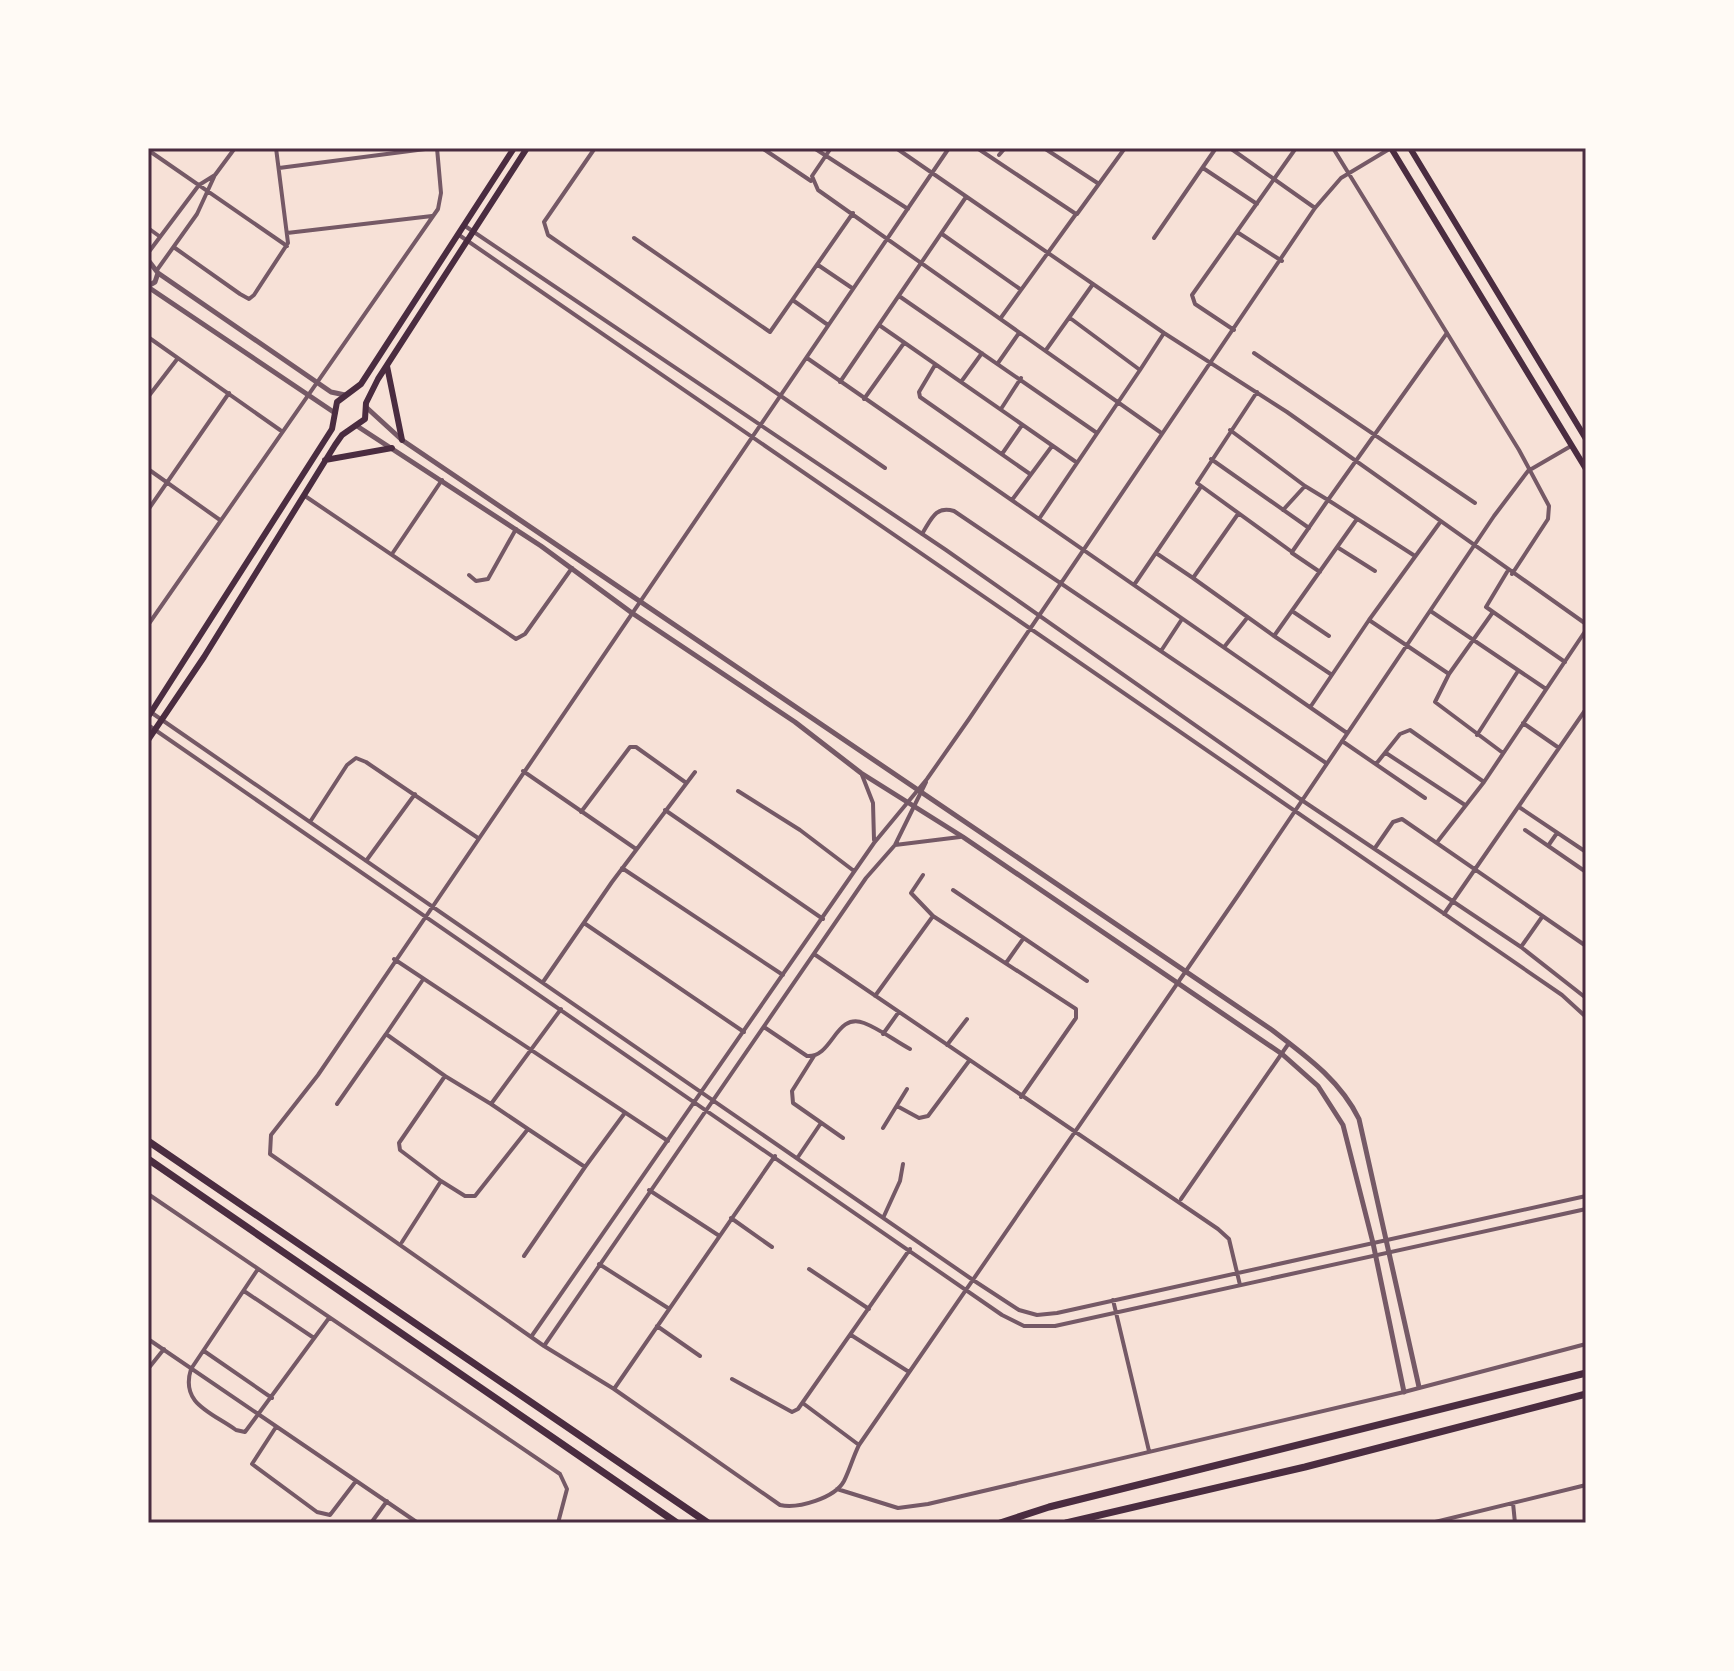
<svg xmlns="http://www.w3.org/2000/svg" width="1734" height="1671" font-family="Inter,sans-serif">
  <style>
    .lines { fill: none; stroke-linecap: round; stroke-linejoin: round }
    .minor { stroke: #755966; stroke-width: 4 }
    .tertiary { stroke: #755966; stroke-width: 5 }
    .secondary { stroke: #4a2c40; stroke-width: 6 }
    .trunk { stroke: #4a2c40; stroke-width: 7 }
    .neatline { fill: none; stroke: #4a2c40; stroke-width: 3 }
  </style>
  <rect width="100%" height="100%" fill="#f7e1d7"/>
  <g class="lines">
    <path class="minor" d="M595,148L544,222L548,235L885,468
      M762,148L811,181
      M814,148L908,209
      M831,148L812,176L818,190L1160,432
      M896,148L1164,333L1287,412L1586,624
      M949,148L318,1075L271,1135L270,1154L306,1179L544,1346L614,1389L780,1505C798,1509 835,1498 844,1481C850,1469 853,1457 859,1445L1239,894L1494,516L1528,471L1571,446
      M977,148L1076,214L1000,319
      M1044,148L1099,184
      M1230,148L1315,208
      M1333,148L1519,450L1549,506L1548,519L1512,574
      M148,150L287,246
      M999,155L1005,148
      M279,168L433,148
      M1203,168L1257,204
      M1077,214L1125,148
      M465,226L946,550L1303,801L1521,947L1586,998
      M148,228L159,236
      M1237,232L1282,261
      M287,233L432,216
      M942,234L1020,289
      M459,235L1562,995L1586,1017
      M634,238L770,332L853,213
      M1154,238L1216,148
      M175,248L240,294L249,299L254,295L288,243L276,148
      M148,253L199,185L215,175L235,148
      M818,265L852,288
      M157,270L197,214L214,177
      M899,296L1097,433
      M794,301L828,325
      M1070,318L1140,370L1164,333
      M879,325L1076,462
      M1234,330L1195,304L1192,295L1296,148
      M148,337L280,430
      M1046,350L1093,284
      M1254,353L1475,503
      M807,358L1347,733
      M998,363L1019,333
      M935,365L919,392L920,397L1030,474
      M840,382L966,197
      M961,382L982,353
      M1257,392L1197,483L1292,552L1328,500L1305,486L1283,510
      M148,397L178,358
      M864,399L904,343
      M1001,409L1021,378
      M1230,430L1305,486
      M1002,454L1022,425
      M1211,459L1309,528
      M148,469L220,520
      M305,496L516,639L525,634L572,568
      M1012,500L1052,446
      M148,510L229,393
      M1238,514L1193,578L1274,636
      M1039,519L1140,370
      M1441,521L1369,620L1449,674
      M922,534C931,520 935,505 954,511L1326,763
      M1337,547L1375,571
      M1156,553L1193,578
      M1292,553L1320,572
      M392,554L442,480
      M1415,556L1328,500L1447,333
      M1507,572L1486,607L1565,662
      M469,575L476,581L488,579L516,529
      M1134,585L1200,488
      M1292,611L1329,636
      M1432,612L1546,689
      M1493,612L1449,674L1435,702L1503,753
      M148,625L438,209L441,193L437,148
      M1225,646L1247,618
      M1161,651L1182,619
      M1332,675L1274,636L1357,519
      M1311,706L1369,620
      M152,713L973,1280L1019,1310L1037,1315L1057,1313L1586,1196
      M1523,723L1559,748
      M148,725L1002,1315L1024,1326H1055L1586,1209
      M1477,735L1518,671
      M1342,741L1425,798
      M1386,753L1465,805
      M1376,764L1400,734L1410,730L1484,782
      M523,771L636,849
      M862,775L873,803L874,840
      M738,791L800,830L854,871
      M1519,807L1586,852
      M665,810L823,919
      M581,812L630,747H636L685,782
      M310,822L347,765L356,758L366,762L478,838
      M1525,830L1586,872
      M1438,841L1484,782L1586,630
      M895,845L960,837
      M1548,846L1557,833
      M1375,848L1393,822L1402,819L1586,946
      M366,861L415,794
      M622,868L783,975
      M923,875L911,893L933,916L1076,1009V1018L1021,1097
      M953,890L1087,981
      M1444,914L1586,709
      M584,923L744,1032
      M1521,947L1542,917
      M814,954L1218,1229L1229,1239L1240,1285
      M394,959L668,1141
      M1006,963L1023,939
      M422,981L386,1034L445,1076
      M543,982L612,882L695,772
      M875,996L933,916
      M764,1027L807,1056C833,1058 835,1012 864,1023C880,1029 895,1041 910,1049
      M883,1034L898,1013
      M947,1045L967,1019
      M814,1056L792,1091L793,1103L843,1138
      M337,1104L386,1034
      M897,1106L919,1118L928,1116L969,1061
      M883,1128L907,1089
      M528,1129L585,1167L624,1114
      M798,1157L821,1123
      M441,1181L400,1150L399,1143L445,1076L491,1104
      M649,1190L718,1235
      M148,1194L560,1474L567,1489L558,1523
      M1181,1199L1289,1043
      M884,1216L900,1181L903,1164
      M731,1218L772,1247
      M402,1242L441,1181L465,1196H475L528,1129L491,1104L561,1009
      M524,1256L585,1167
      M599,1264L668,1308
      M258,1269L191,1369C180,1404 211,1412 236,1430L245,1432L329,1318
      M809,1269L869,1309
      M244,1291L314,1338
      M1113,1300L1149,1451
      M657,1326L700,1356
      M851,1335L909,1372
      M531,1337L874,843L927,779L969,719L1315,208L1341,178L1391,148
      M148,1339L418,1523
      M544,1346L866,878L895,845L926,782
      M204,1351L272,1398
      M148,1369L164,1349
      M732,1379L792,1412L798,1409L910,1249
      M614,1389L775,1156
      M804,1404L859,1445
      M276,1427L252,1464L317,1512L330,1515L356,1481
      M837,1489L898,1508L928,1504L1404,1392L1586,1344
      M1513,1503L1515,1523
      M371,1523L387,1501
      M1431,1523L1586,1485"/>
    <path class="tertiary" d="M148,260L158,273L331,392L345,395
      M148,286L155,282L158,273
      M148,287L335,413
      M367,408L402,440L1272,1030C1306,1056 1340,1080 1359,1119L1419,1387
      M357,426L541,546L632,613L795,722L861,773L963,837L1282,1054L1318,1086L1343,1125L1373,1243L1404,1392"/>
    <path class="secondary" d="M1391,148L1586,469
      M1410,148L1586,439
      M387,366L402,440
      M325,460L392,448
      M148,717L332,429L337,402L361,384L514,148
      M148,740L204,657L335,445L342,435L365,419L366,403L378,379L527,148"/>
    <path class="trunk" d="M148,1141L708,1523
      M148,1159L677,1523
      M1000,1523L1049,1507L1586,1373
      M1066,1523L1305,1467L1586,1394"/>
  </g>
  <rect width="1734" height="1671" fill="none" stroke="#fffaf5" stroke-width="300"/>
  <rect x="150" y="150" width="1434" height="1371" class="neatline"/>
</svg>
